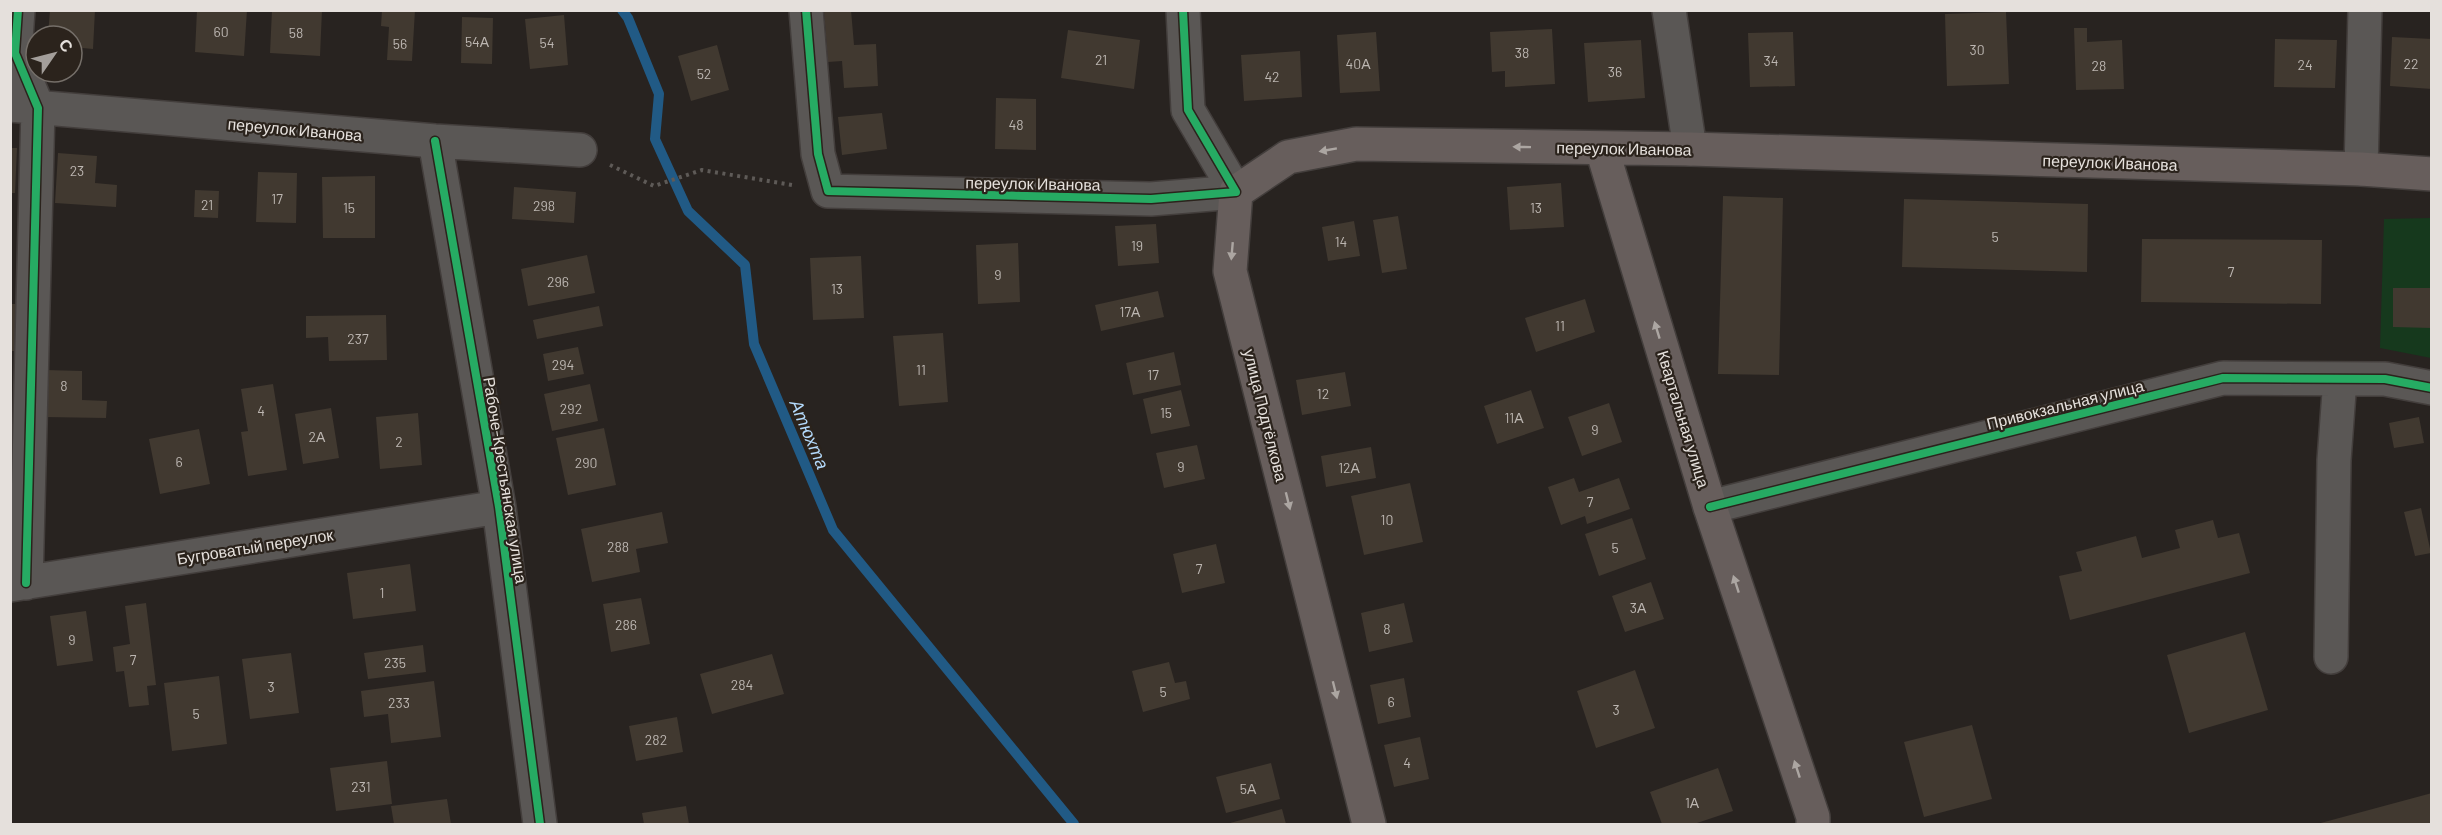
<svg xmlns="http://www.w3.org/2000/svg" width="2442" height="835" font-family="Barlow,sans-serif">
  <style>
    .green { fill: #16391d }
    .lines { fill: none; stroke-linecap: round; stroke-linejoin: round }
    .stream { stroke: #215a85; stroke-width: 10 }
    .building { fill: #413930 }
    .minor-casing { stroke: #433e3c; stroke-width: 36 }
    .major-casing { stroke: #433e3c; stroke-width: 36 }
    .path { stroke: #5e5a57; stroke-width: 4; stroke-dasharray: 3 4.5; stroke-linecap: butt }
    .minor { stroke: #5a5755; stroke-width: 33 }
    .major { stroke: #675e5c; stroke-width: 33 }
    .cycleway-casing { stroke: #2b231c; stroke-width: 11 }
    .cycleway { stroke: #26ab63; stroke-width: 8 }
    .oneway { fill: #aca6a2 }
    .labels { text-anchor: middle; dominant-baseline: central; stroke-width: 4.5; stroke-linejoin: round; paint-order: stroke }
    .number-label { font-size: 14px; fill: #bcb6b1 }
    .street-label { font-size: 16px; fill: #e5e0dc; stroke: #2b231c }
    .water-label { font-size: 18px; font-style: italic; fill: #b3d9fb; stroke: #2b231c }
  </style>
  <rect width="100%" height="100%" fill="#282320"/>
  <path class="green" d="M2431,218V358L2380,348L2384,219Z"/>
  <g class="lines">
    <path class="stream" d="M622,10L628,18L659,94L655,139L688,211L745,265L754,344L833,530L1074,824"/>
  </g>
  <path class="building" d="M50,10H95L93,49L72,47V36H48Z
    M197,10H247L244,56L195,52Z
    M272,10H322L320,56L270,53Z
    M382,10H415L412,61L387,60L389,27L381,26Z
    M851,10L854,45L876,44L878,86L844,88L842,61L828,62L824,11Z
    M2006,12L2009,84L1947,86L1945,14Z
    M564,15L568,65L530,69L525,19Z
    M462,17L493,18L492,64L461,63Z
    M2074,28H2087V42L2122,40L2124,89L2076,90Z
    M1552,29L1555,84L1505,87V71L1492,72L1490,32Z
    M1068,30L1140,40L1134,89L1061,78Z
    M1376,32L1380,91L1340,93L1337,35Z
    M1793,32L1795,86L1750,87L1748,33Z
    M2392,37L2432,39V89L2390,86Z
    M2275,39L2337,40L2335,88L2274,87Z
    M1641,40L1645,98L1588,102L1584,43Z
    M717,45L729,90L691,101L678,56Z
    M1300,51L1302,97L1244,101L1241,55Z
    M996,98L1036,99V150L995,149Z
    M882,113L887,149L842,155L838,117Z
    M10,148H17L15,193H10Z
    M58,153L97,156L95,183L117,185L116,207L55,203Z
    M258,172L297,173L296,223L256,222Z
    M375,176V238H323L322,177Z
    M1561,183L1564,227L1510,230L1507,187Z
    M514,187L576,192L574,223L512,219Z
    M195,190L219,191L218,218L194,217Z
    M1723,196L1783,198L1779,375L1718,374Z
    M1904,199L2088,204L2087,272L1902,267Z
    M1398,216L1407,269L1382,273L1373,220Z
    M1354,221L1360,256L1328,261L1322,227Z
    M1156,224L1159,263L1118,266L1115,226Z
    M2142,239L2322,240L2321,304L2141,302Z
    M1018,243L1020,302L978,304L976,245Z
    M587,255L595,293L528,306L521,269Z
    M861,256L864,318L813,320L810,258Z
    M2393,288H2432V328L2393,327Z
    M1158,291L1164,317L1101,331L1095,305Z
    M1585,299L1595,332L1536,352L1525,318Z
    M10,304H17L14,351H10Z
    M599,306L603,326L537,339L533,320Z
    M386,315L387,360L329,361L328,337L306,338V316Z
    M943,333L948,402L899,406L893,336Z
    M578,347L584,374L548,381L543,354Z
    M1174,352L1181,385L1133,395L1126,363Z
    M45,370L82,371V400L107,401L106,418L45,417Z
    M1345,372L1351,406L1302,415L1296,380Z
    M273,384L287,470L248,476L241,432L248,431L241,389Z
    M590,384L598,421L552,431L544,394Z
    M1181,390L1190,426L1151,434L1143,399Z
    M1531,390L1544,428L1497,444L1484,406Z
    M1609,403L1622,442L1582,456L1568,417Z
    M331,408L339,458L303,464L295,414Z
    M418,413L422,465L380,469L376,417Z
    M2419,417L2424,443L2394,448L2389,423Z
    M604,428L616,485L568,495L556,438Z
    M199,429L210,484L160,494L149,439Z
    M1197,445L1205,479L1164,488L1156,453Z
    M1371,447L1376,478L1326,487L1321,456Z
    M1574,478L1579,492L1619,478L1630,509L1587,524L1585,516L1561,525L1548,487Z
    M1410,483L1423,542L1364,555L1351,496Z
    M2421,508L2431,553L2415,556L2404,512Z
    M662,512L668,543L636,549L640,572L592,582L581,529Z
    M1632,518L1646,559L1599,576L1585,534Z
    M2213,520L2218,538L2239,533L2250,573L2070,620L2059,576L2082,571L2076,552L2136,536L2142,558L2180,548L2175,530Z
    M1216,544L1225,583L1182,593L1173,554Z
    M410,564L416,611L353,619L347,573Z
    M1651,582L1664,619L1625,632L1612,596Z
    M641,598L650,644L611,652L603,604Z
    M146,603L156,685L147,686L149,705L129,707L124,671L116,672L113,647L130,644L125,606Z
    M1404,603L1413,642L1369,652L1361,613Z
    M86,611L93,661L57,666L50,616Z
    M2245,632L2268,710L2189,733L2167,655Z
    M423,645L426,672L368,679L364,653Z
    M291,653L299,713L250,719L242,659Z
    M772,654L784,694L712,714L700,674Z
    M1169,662L1175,683L1186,681L1190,699L1143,712L1132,671Z
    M1635,670L1655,728L1596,748L1577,691Z
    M219,676L227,744L172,751L164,683Z
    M1404,678L1411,717L1378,724L1370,685Z
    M434,681L441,737L391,743L388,714L364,717L361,691Z
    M677,717L683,752L636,761L629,726Z
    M1972,725L1992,799L1924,817L1904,742Z
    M1420,737L1429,779L1394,787L1384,745Z
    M387,761L392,804L336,811L330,768Z
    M1271,763L1280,799L1226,813L1216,777Z
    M1718,768L1733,811L1694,824H1662L1650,792Z
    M2432,793V824H2317Z
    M447,799L451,824H394L391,806Z
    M686,806L689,824H644L642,813Z
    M1282,809L1286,824H1231L1230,823Z"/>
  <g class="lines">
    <defs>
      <path id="minor" d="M18,10L15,53L38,108L26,583
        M806,10L818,154L828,191L1151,199L1236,192L1188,110L1183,10
        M1669,10L1690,149
        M10,105L435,141L580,150
        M435,141L499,507L540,824
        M2361,169L2365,10
        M1710,507L2223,378L2385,379L2432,388
        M10,585L499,507
        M2331,657L2334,460L2340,379"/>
      <path id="major" d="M1602,149L1710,507L1813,817V824
        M1369,824L1230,271L1236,192L1288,157L1356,144L1690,149L2361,169L2432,174"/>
    </defs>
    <use href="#minor" class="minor-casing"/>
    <use href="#major" class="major-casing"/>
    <path class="path" d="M610,165L654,186L702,170L792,185"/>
    <use href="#minor" class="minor"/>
    <use href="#major" class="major"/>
    <defs>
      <path id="cycleway" d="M18,10L15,53L38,108L26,583
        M806,10L818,154L828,191L1151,199L1236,192L1188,110L1183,10
        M435,141L499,507L540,824
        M1710,507L2223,378L2385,379L2432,388"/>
    </defs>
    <use href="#cycleway" class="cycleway-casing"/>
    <use href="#cycleway" class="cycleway"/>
  </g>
  <defs><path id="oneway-solid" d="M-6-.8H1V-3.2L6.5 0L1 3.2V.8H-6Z" transform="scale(1.5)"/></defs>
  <g class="oneway">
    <use href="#oneway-solid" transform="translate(1522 147) rotate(-179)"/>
    <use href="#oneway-solid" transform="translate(1328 150) rotate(170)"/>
    <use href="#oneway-solid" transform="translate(1232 251) rotate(95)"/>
    <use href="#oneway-solid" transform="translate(1657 330) rotate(-107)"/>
    <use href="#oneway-solid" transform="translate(1288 501) rotate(76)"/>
    <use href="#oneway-solid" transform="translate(1736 584) rotate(-108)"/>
    <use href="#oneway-solid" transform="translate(1335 690) rotate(76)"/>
    <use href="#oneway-solid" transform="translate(1797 769) rotate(-108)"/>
  </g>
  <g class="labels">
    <g class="number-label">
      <text x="221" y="31">60</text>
      <text x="296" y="32">58</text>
      <text x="477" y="41">54А</text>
      <text x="547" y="42">54</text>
      <text x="400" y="43">56</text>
      <text x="1977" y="49">30</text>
      <text x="1522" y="52">38</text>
      <text x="1101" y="59">21</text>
      <text x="1771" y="60">34</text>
      <text x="1358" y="63">40А</text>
      <text x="2411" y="63">22</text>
      <text x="2305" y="64">24</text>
      <text x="2099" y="65">28</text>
      <text x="1615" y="71">36</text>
      <text x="704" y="73">52</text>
      <text x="1272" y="76">42</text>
      <text x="1016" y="124">48</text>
      <text x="77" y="170">23</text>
      <text x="277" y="198">17</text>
      <text x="207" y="204">21</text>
      <text x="544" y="205">298</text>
      <text x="349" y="207">15</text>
      <text x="1536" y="207">13</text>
      <text x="1995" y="236">5</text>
      <text x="1341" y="241">14</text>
      <text x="1137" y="245">19</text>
      <text x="2231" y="271">7</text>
      <text x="998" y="274">9</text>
      <text x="558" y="281">296</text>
      <text x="837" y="288">13</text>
      <text x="1130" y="311">17А</text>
      <text x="1560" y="325">11</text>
      <text x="358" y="338">237</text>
      <text x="563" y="364">294</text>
      <text x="921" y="369">11</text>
      <text x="1153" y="374">17</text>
      <text x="64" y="385">8</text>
      <text x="1323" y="393">12</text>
      <text x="571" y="408">292</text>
      <text x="261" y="410">4</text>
      <text x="1166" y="412">15</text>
      <text x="1514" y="417">11А</text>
      <text x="1595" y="429">9</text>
      <text x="317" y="436">2А</text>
      <text x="399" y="441">2</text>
      <text x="179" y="461">6</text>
      <text x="586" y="462">290</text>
      <text x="1181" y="466">9</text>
      <text x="1349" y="467">12А</text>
      <text x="1590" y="501">7</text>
      <text x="1387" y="519">10</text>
      <text x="618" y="546">288</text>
      <text x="1615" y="547">5</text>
      <text x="1199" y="568">7</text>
      <text x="382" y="592">1</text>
      <text x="1638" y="607">3А</text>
      <text x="626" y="624">286</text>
      <text x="1387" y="628">8</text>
      <text x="72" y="639">9</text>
      <text x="133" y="659">7</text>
      <text x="395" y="662">235</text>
      <text x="742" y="684">284</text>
      <text x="271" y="686">3</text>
      <text x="1163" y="691">5</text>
      <text x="1391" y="701">6</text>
      <text x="399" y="702">233</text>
      <text x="1616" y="709">3</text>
      <text x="196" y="713">5</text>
      <text x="656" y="739">282</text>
      <text x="1407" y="762">4</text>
      <text x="361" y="786">231</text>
      <text x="1248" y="788">5А</text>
      <text x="1692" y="802">1А</text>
    </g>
    <g class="street-label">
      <text transform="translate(295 129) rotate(5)">переулок Иванова</text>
      <text transform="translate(1624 148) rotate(1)">переулок Иванова</text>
      <text transform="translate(2110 162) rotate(2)">переулок Иванова</text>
      <text transform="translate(1033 183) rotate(1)">переулок Иванова</text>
      <text transform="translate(2065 404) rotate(-14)">Привокзальная улица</text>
      <text transform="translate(1266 415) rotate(76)">улица Подтёлкова</text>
      <text transform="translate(1684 419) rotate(73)">Квартальная улица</text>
      <text transform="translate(506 480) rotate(81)">Рабоче-Крестьянская улица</text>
      <text transform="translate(255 546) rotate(-9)">Бугроватый переулок</text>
    </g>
    <g class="water-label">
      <text transform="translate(810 434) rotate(67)">Атюхта</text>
    </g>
  </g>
  <rect width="2442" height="835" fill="none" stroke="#e5e0dc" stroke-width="24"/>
  <g transform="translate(54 54) rotate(55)"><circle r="28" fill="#2b231c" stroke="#756f69" stroke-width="1.5"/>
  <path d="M0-4.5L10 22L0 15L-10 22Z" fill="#a39e9a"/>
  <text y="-9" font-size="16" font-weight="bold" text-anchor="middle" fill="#e5e0dc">С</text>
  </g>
</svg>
